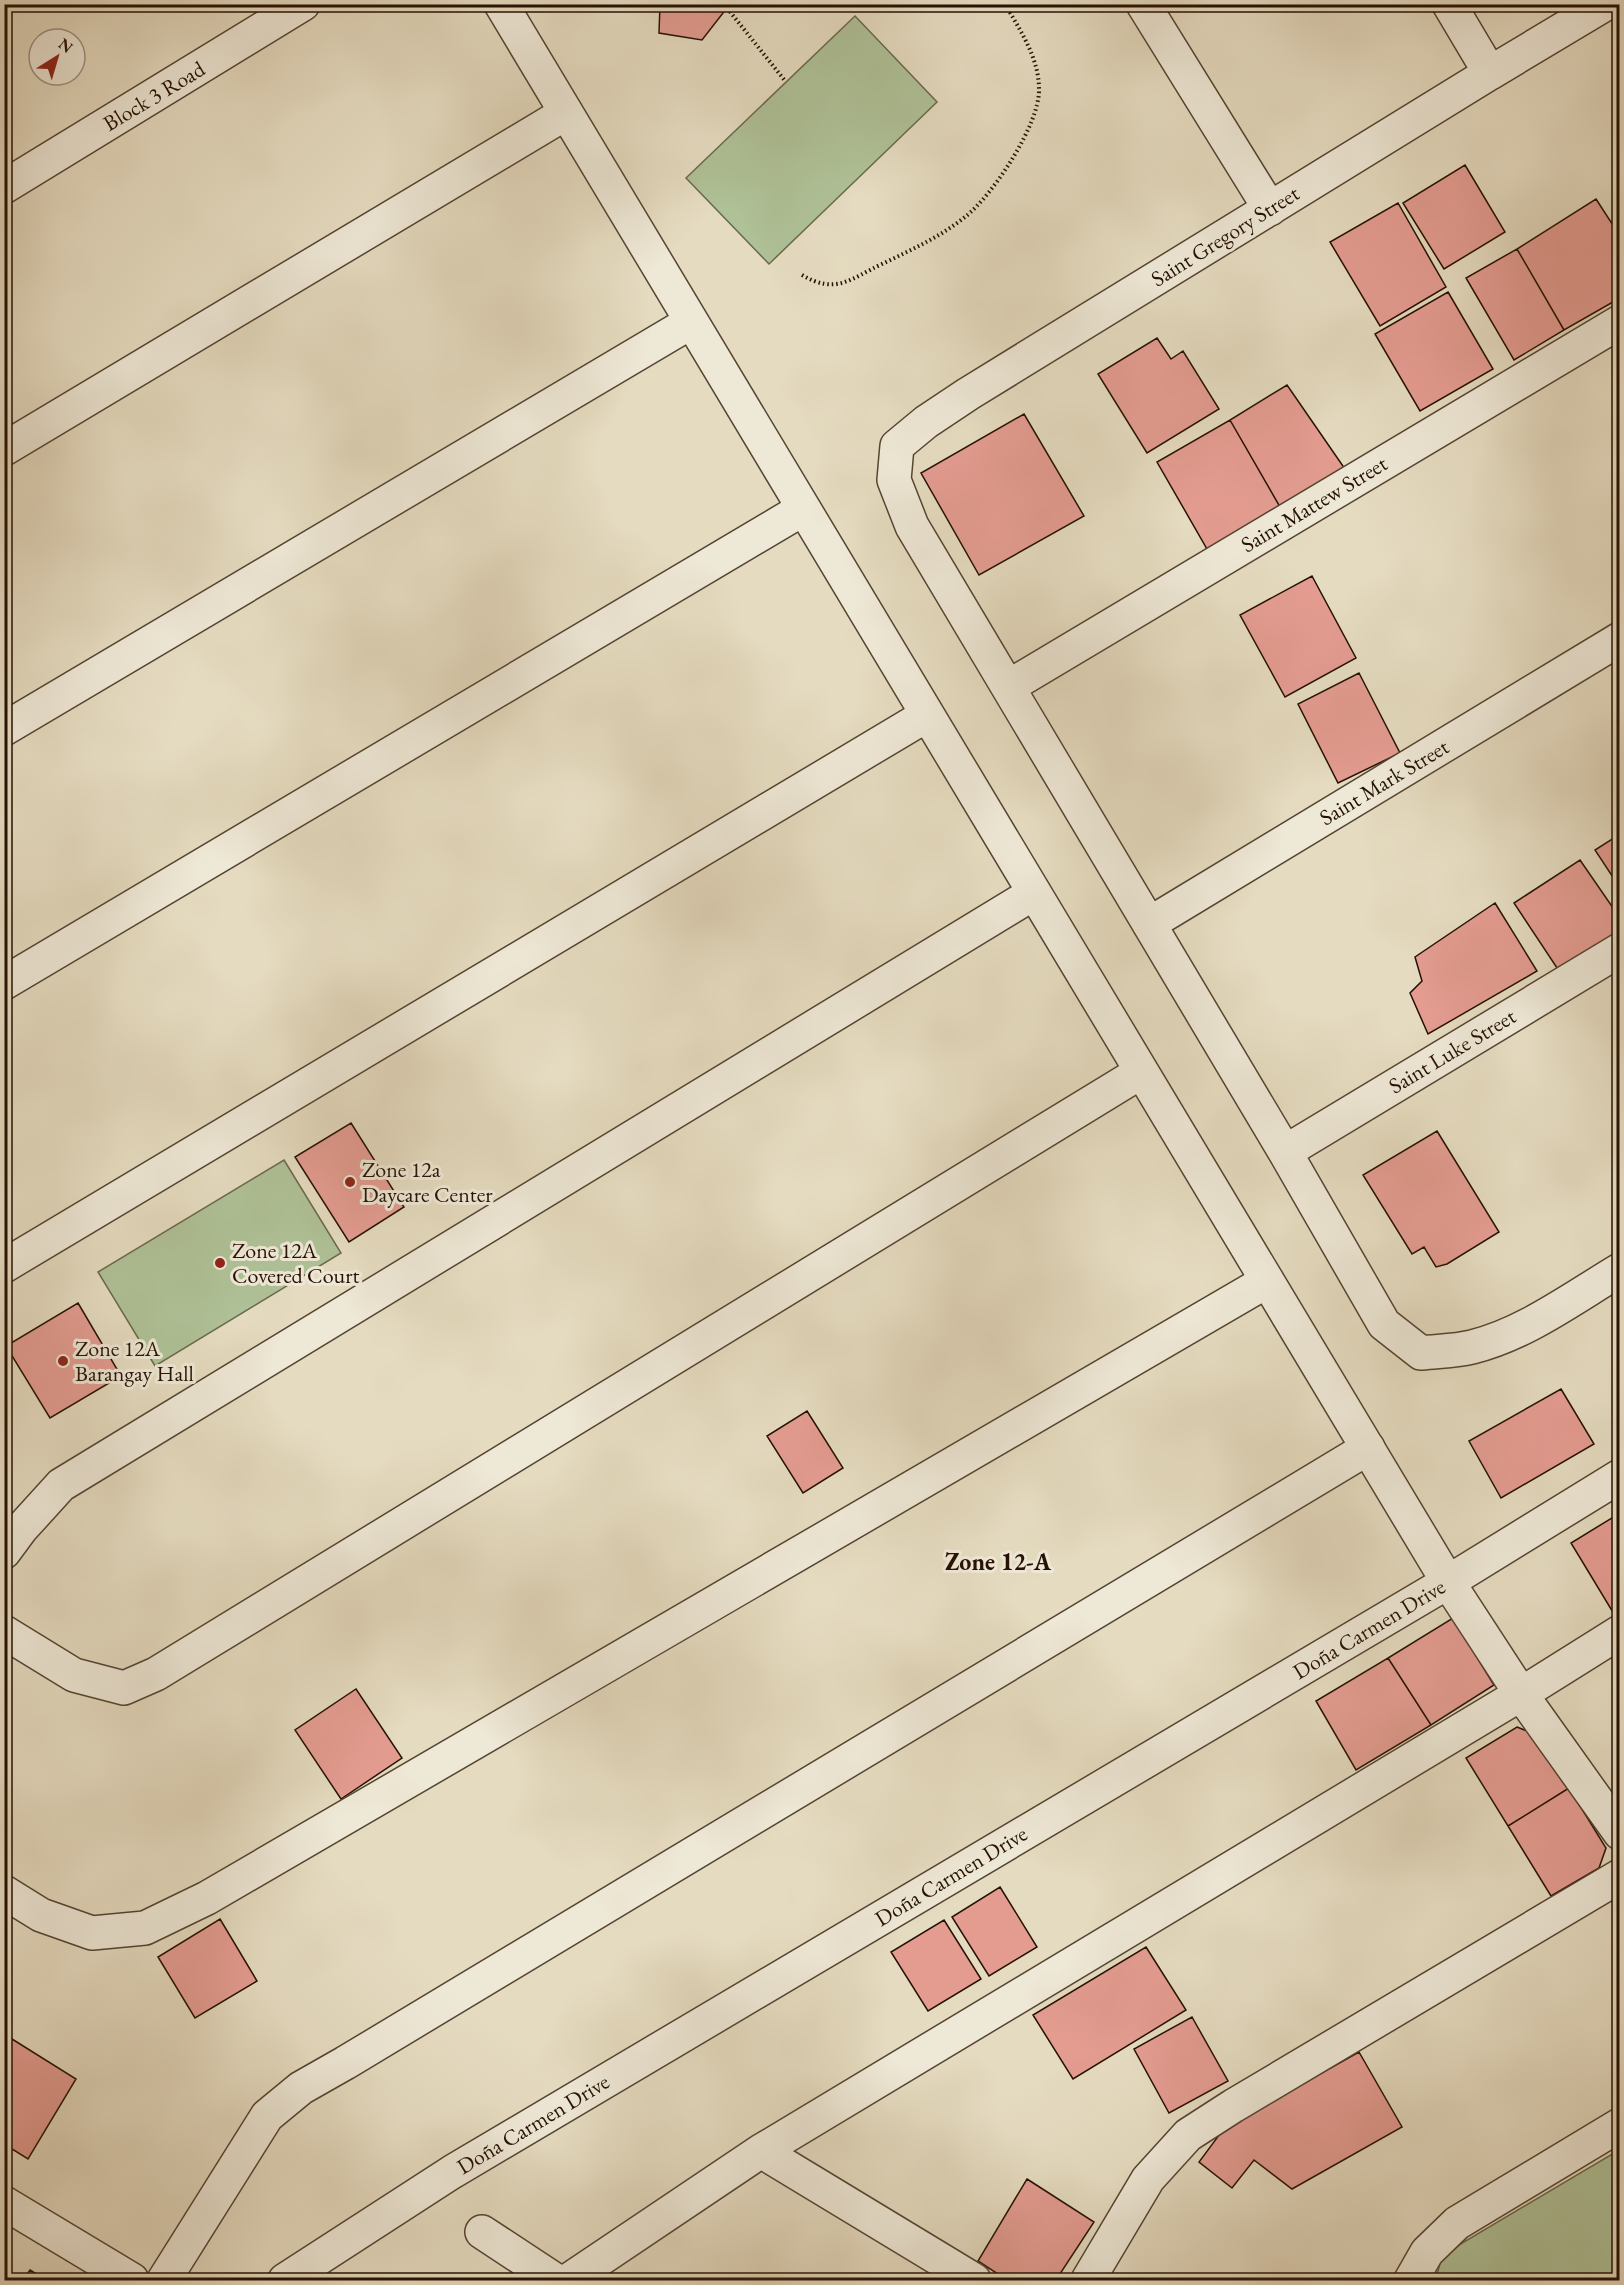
<svg xmlns="http://www.w3.org/2000/svg" width="1624" height="2285" font-family="'EB Garamond',serif">
  <style>
    .green { fill: #afc197; stroke: #6a694d; stroke-width: 1.5 }
    .building { fill: #e49c91; stroke: #251103; stroke-width: 1.5 }
    .lines { fill: none; stroke-linecap: round; stroke-linejoin: round }
    .minor-casing { stroke: #554432; stroke-width: 36 }
    .tertiary-casing { stroke: #554432; stroke-width: 36 }
    .path { stroke: #251103; stroke-width: 4; stroke-dasharray: 1.5 3; stroke-linecap: butt }
    .minor { stroke: #eee8d6; stroke-width: 33 }
    .tertiary { stroke: #eee8d6; stroke-width: 33 }
    .poi-dot { fill: #8f2418; stroke: #eee8d6; stroke-width: 2 }
    .labels { text-anchor: middle; dominant-baseline: central; stroke-width: 6; stroke-linejoin: round; paint-order: stroke }
    .street-label { font-size: 22px; fill: #251103; stroke: #eee8d6 }
    .poi-label { font-size: 22px; fill: #251103; stroke: #eee8d6; text-anchor: start }
    .neighbourhood-label { font-size: 24px; font-weight: bold; fill: #251103; stroke: #eee8d6 }
  </style>
  <rect width="100%" height="100%" fill="#e5dbc0"/>
  <filter id="stains"><feTurbulence type="fractalNoise" baseFrequency=".00333" numOctaves="4"/><feColorMatrix values="0 0 0 0 .2 0 0 0 0 .09 0 0 0 0 .02 0 0 0 .5 -.17"/></filter>
  <radialGradient id="worn" r=".72"><stop offset=".6" stop-color="#630" stop-opacity="0"/><stop offset="1" stop-color="#630" stop-opacity=".3"/></radialGradient>
  <path class="green" d="M855,16L937,102L769,264L686,178Z
    M284,1160L341,1253L155,1366L98,1272Z
    M1619,2150V2280H1439L1437,2275L1442,2255Z"/>
  <path class="building" d="M660,4H730L702,40L659,33Z
    M1465,165L1505,232L1444,269L1403,203Z
    M1596,199L1620,236V298L1564,330L1517,249Z
    M1398,203L1446,287L1380,326L1330,242Z
    M1517,249L1564,330L1514,360L1466,278Z
    M1448,292L1493,369L1420,411L1375,334Z
    M1157,338L1171,359L1183,351L1219,409L1147,453L1098,374Z
    M1287,385L1345,469L1280,507L1230,420Z
    M1024,414L1084,516L979,575L921,473Z
    M1230,420L1280,507L1207,549L1157,462Z
    M1312,576L1356,658L1285,697L1240,615Z
    M1359,673L1400,753L1338,783L1298,704Z
    M1620,834V888L1595,850Z
    M1580,860L1620,918V940L1563,977L1514,903Z
    M1495,903L1537,971L1428,1034L1410,993L1422,981L1415,957Z
    M351,1123L404,1207L349,1242L295,1157Z
    M1437,1131L1499,1232L1447,1264L1436,1267L1424,1247L1412,1254L1363,1175Z
    M78,1303L121,1376L50,1418L6,1346Z
    M1561,1389L1594,1444L1501,1498L1469,1441Z
    M807,1411L843,1468L803,1493L767,1436Z
    M1620,1513V1611L1614,1614L1571,1543Z
    M1453,1618L1494,1685L1431,1725L1388,1658Z
    M1388,1658L1431,1725L1356,1770L1316,1701Z
    M356,1689L402,1758L341,1799L295,1730Z
    M1517,1727L1537,1735L1569,1788L1508,1826L1466,1758Z
    M1569,1788L1606,1848L1599,1868L1551,1896L1508,1826Z
    M1000,1887L1037,1947L989,1976L952,1917Z
    M220,1919L257,1981L195,2018L158,1957Z
    M944,1920L981,1979L928,2011L891,1952Z
    M1146,1947L1186,2010L1073,2079L1033,2015Z
    M1192,2017L1228,2081L1169,2113L1134,2049Z
    M4,2034L76,2079L28,2159L4,2144Z
    M1359,2052L1402,2127L1292,2189L1254,2160L1232,2188L1199,2162L1225,2127Z
    M1027,2179L1094,2222L1056,2280H1007L978,2261Z
    M30,2270L46,2280H23Z"/>
  <g class="lines">
    <defs>
      <path id="minor" d="M1143,4L1270,209
        M1449,4L1490,73L968,394L926,422L897,446L894,480L912,526L1285,1152L1384,1324L1421,1353C1438,1351 1456,1351 1472,1347C1525,1334 1573,1298 1620,1270
        M1490,73L1605,4
        M4,187L303,4
        M4,449L566,113
        M1008,687L1620,322
        M4,729L691,322
        M1149,924L1620,639
        M4,983L803,509
        M1285,1152L1620,950
        M4,1266L927,715
        M4,1552L21,1529L61,1485L1034,893
        M1448,1582L1521,1694L1620,1833
        M4,1632L74,1675L124,1688L156,1674L1141,1072
        M4,1892L41,1915L92,1933L145,1928L207,1898L1267,1281
        M761,2151L974,2280
        M482,2232L555,2280
        M164,2280L267,2116L301,2088L345,2063L1368,1448
        M569,2280L761,2151L1521,1694L1620,1632
        M1088,2280L1148,2179L1188,2135L1233,2106L1620,1876
        M1411,2280L1427,2252L1457,2223L1620,2125"/>
      <path id="tertiary" d="M501,4L1448,1582
        M4,2203L132,2280
        M285,2280L452,2172L1448,1582L1620,1476"/>
    </defs>
    <use href="#minor" class="minor-casing"/>
    <use href="#tertiary" class="tertiary-casing"/>
    <path class="path" d="M727,8L786,82
      M802,275C836,295 850,279 882,264C911,250 940,237 965,217C993,195 1040,124 1039,89C1039,58 1020,30 1005,4"/>
    <use href="#minor" class="minor"/>
    <use href="#tertiary" class="tertiary"/>
  </g>
  <g class="poi-dot">
    <circle cx="350" cy="1182" r="6"/>
    <circle cx="220" cy="1263" r="6"/>
    <circle cx="63" cy="1361" r="6"/>
  </g>
  <g class="labels">
    <g class="street-label">
      <text transform="translate(154 96) rotate(-31)">Block 3 Road</text>
      <text transform="translate(1225 236) rotate(-32)">Saint Gregory Street</text>
      <text transform="translate(1314 504) rotate(-31)">Saint Mattew Street</text>
      <text transform="translate(1384 782) rotate(-31)">Saint Mark Street</text>
      <text transform="translate(1452 1051) rotate(-31)">Saint Luke Street</text>
      <text transform="translate(1369 1629) rotate(-31)">Doña Carmen Drive</text>
      <text transform="translate(951 1876) rotate(-31)">Doña Carmen Drive</text>
      <text transform="translate(533 2124) rotate(-31)">Doña Carmen Drive</text>
    </g>
    <g class="poi-label">
      <text x="362" y="1169">Zone 12a<tspan x="362" dy="25">Daycare Center</tspan></text>
      <text x="232" y="1250">Zone 12A<tspan x="232" dy="25">Covered Court</tspan></text>
      <text x="75" y="1348">Zone 12A<tspan x="75" dy="25">Barangay Hall</tspan></text>
    </g>
    <g class="neighbourhood-label">
      <text x="998" y="1561">Zone 12-A</text>
    </g>
  </g>
  <rect width="1624" height="2285" fill="none" stroke="#e5dbc0" stroke-width="24"/>
  <rect x="6" y="6" width="1612" height="2273" fill="none" stroke="#251103" stroke-width="3"/>
  <rect x="12" y="12" width="1600" height="2261" fill="none" stroke="#251103" stroke-width="1.5"/>
  <g transform="translate(57 57) rotate(37)"><circle r="28" fill="#eee8d6" stroke="#9e9282" stroke-width="1.5"/>
  <path d="M0-4.5L10 22L0 15L-10 22Z" fill="#8f2418"/>
  <text y="-9" font-size="16" font-weight="bold" text-anchor="middle" fill="#251103">N</text>
  </g>
  <rect width="100%" height="100%" filter="url(#stains)"/>
  <rect width="100%" height="100%" fill="url(#worn)"/>
</svg>
